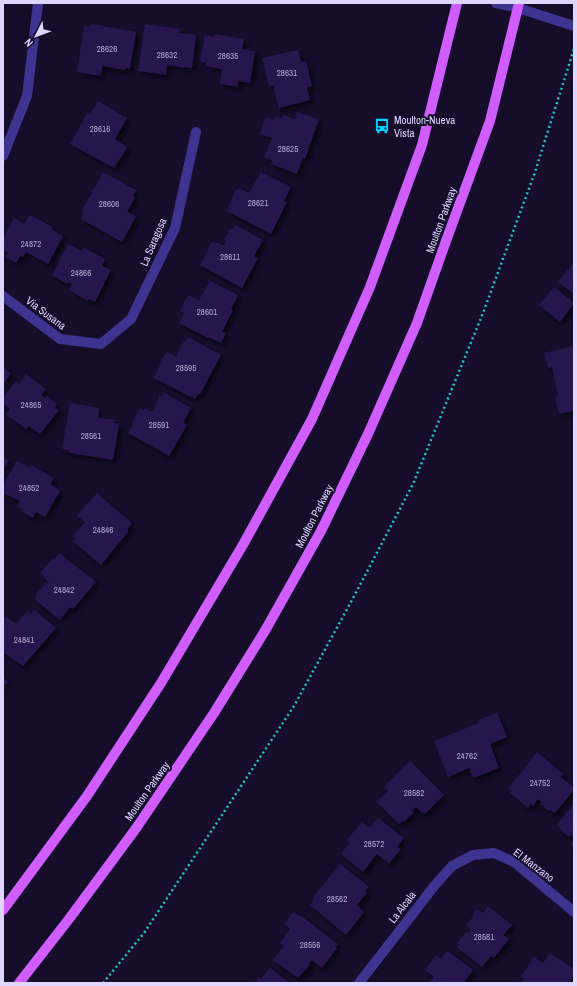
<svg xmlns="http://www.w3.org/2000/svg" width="577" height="986" font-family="'Archivo Narrow',sans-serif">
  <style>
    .building { fill: #26174d; filter: url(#shadow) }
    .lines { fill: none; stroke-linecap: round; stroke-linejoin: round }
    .path { stroke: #22c4c7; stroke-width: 2.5; stroke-dasharray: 2 3; stroke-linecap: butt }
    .minor { stroke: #3e338e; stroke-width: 10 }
    .tertiary { stroke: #3e338e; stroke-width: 10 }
    .primary { stroke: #cf5dff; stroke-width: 10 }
    .labels { text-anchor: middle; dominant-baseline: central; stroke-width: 4; stroke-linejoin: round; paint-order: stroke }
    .number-label { font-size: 9px; fill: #b0a6d2 }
    .poi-label { font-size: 11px; fill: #ded6ff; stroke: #150d2a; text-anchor: start }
    .street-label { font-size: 11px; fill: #ded6ff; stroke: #150d2a }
  </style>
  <defs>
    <filter id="shadow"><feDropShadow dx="3.5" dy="3.5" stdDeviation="2" flood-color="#0009"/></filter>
  </defs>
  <rect width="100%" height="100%" fill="#150d2a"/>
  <path class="building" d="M92,24L136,32L130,69L126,68L125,70L103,66L101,76L77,72L84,26L89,27Z
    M145,24L180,29L179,33L196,35L192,68L185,67V68L167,65L166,75L138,71Z
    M215,34L244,39L242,49L255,51L250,83L238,81V87L220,84L222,69L205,66L206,63L200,61L205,35L215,37Z
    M298,50L301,62L306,61L312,86L307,87L310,100L279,108L274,90V85L269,86L262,58Z
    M98,101L127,118L115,139L126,146L125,147L127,148L114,168L70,144L88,112L90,114Z
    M297,112L319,119L305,159L303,158L297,174L271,164L272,160L264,157L272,138L260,134L266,117L274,120L275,116L282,118L283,115L295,119Z
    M103,172L136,190L133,196L135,197L127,212L136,216L122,242L81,219L83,214L82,211Z
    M261,172L291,187L284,201L287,202L271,234L227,211L236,189L238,190L239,188L249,193Z
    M30,215L53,227L51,229L63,236L48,264L26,252L23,257L20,256L16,263L6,257L8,253L3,250V238L14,218L24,224Z
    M235,225L263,240L254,256L258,258L242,288L200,265L212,242L216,244L217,242L224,246L226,241L224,240L230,229L232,230Z
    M68,244L82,251L84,248L105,259L102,266L111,270L95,302L89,299L88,301L74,293L69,290L72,284L68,282L67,284L52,275Z
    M574,262V294L558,282Z
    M210,281L238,295L231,309L233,310L222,332L226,333L221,343L209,337L208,338L179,323L184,313L180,311L188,295L199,300Z
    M554,287L574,303L560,322L539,305Z
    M188,337L221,355L200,394L197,395L195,399L154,378L164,355H165L167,352L176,356L184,341L185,342Z
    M574,346V411L559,414L555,397L558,396L552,367L548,368L544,353Z
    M3,365L11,374L3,384Z
    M26,374L46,389L41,395L45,398L47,396L57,404L55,407L59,410L40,434L29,426L26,429L6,414L10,409L3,403V398L16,381L19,384Z
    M163,392L191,408L183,423L187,425L169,456L128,433L133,424L132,423L140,408L144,410L145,408L152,412L160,395L162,396Z
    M70,403L99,408L98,418L115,420L114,423L119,424L113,460L70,453L68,450L62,449Z
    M3,457L9,461L3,470Z
    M17,461L30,468L31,465L54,478L50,484L60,491L45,517L36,512L33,518L21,511L22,509L17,507L20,501L3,493V485Z
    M97,493L132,523L128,528V532L101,565L73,541L76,538L73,536L85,522L77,516L78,514Z
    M59,553L96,582L73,609L70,607L60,620L34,599L36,597L35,596L45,583L47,584L49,582L43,577L44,576L40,573L52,559L54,560Z
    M34,610L56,628L23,666L3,652V620L6,616L16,624L27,611L31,614Z
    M3,677L8,682L3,687Z
    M497,713L507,737L490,744L499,768L473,778L469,768L448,777L434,741L479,723L478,720Z
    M537,752L563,774L561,777L574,788V790L555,813L550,810L549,811L540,804L542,802L538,799L533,806L531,804L528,808L510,793L511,791L508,789Z
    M410,761L444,795L425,814L423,812L422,813L416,807L412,811L414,812L404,822L403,821L399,824L377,802L388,791L384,787Z
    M574,803V838L571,835L569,837L559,829L560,827L557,825Z
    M378,818L404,838L397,847L401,849L389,864L377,854L363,872L341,854L350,842L347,840L362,822L370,828Z
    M574,839V847L570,844Z
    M340,864L369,887L365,891L367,893L357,905L364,912L346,935L310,905L313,901L314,896Z
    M488,906L512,925L503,935L509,939L494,958L491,956L482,967L457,947L459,944L457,943L466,932L468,933L471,930L466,926L474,915L473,914L477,909L483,913Z
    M293,912L300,916V915L338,944L335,947L337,948L322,968L312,960L309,964L310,965L298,978L273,960L284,946L280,943L290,929L284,924Z
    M447,951L473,970L464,982L465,983H429L434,977L425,970L436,955L441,959Z
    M550,953L574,969V975L570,981L574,983H521L524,978L521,976L534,957L543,963Z
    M270,968L290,983H254L258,978L261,979Z"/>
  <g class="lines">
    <path class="path" d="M103,983L144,933L294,706L351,602L413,484L483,313L534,175L574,49"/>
    <path class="minor" d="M3,156L27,96L38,3
      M3,296L60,339L101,344L131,319L175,228L196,132
      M359,983L435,885L452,866L473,855L494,853L514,862L574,912"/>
    <path class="tertiary" d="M496,3L518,8L574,26"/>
    <path class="primary" d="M3,910L87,796L161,683L244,543L312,419L370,287L422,145L457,3
      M19,983L69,919L137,827L214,713L266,629L321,531L368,434L417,323L446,241L490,121L519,3"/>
  </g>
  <defs>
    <symbol id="bus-bare" viewBox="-9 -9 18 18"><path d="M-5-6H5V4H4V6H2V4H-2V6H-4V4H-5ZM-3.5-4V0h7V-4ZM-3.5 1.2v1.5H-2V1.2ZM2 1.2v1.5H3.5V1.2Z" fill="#02d2ff" stroke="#150d2a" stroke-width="2.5" paint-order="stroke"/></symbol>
  </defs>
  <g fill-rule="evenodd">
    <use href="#bus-bare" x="371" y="115" width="22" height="22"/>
  </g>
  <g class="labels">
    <g class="number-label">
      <text x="107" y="49">28626</text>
      <text x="167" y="55">28632</text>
      <text x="228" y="56">28635</text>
      <text x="287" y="73">28631</text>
      <text x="100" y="129">28616</text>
      <text x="288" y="149">28625</text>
      <text x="258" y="203">28621</text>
      <text x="109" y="204">28606</text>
      <text x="31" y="244">24872</text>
      <text x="230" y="257">28611</text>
      <text x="81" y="273">24866</text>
      <text x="207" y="312">28601</text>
      <text x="186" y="368">28595</text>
      <text x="31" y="405">24865</text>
      <text x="159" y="425">28591</text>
      <text x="91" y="436">28561</text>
      <text x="29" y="488">24852</text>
      <text x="103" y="530">24846</text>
      <text x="64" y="590">24842</text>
      <text x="24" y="640">24841</text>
      <text x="467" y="756">24762</text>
      <text x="540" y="783">24752</text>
      <text x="414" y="793">28582</text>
      <text x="374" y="844">28572</text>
      <text x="337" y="899">28562</text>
      <text x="484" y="937">28581</text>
      <text x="310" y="945">28556</text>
    </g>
    <g class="poi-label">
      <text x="394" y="120">Moulton-Nueva<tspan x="394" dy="13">Vista</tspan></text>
    </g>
    <g class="street-label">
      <text transform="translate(441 220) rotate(-70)">Moulton Parkway</text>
      <text transform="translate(153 242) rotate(-67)">La Saragosa</text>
      <text transform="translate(46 313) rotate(37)">Via Susana</text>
      <text transform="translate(314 516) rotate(-63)">Moulton Parkway</text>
      <text transform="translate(147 791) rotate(-55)">Moulton Parkway</text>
      <text transform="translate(534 865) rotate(37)">El Manzano</text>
      <text transform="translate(402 907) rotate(-52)">La Alcala</text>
    </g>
  </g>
  <rect width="577" height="986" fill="none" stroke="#ded6ff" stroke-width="8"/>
  <g transform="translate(36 36) rotate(228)" stroke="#150d2a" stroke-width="3" paint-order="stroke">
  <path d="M0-3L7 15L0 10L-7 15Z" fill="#ded6ff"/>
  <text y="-6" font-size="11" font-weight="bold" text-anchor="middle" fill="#ded6ff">N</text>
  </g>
</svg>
